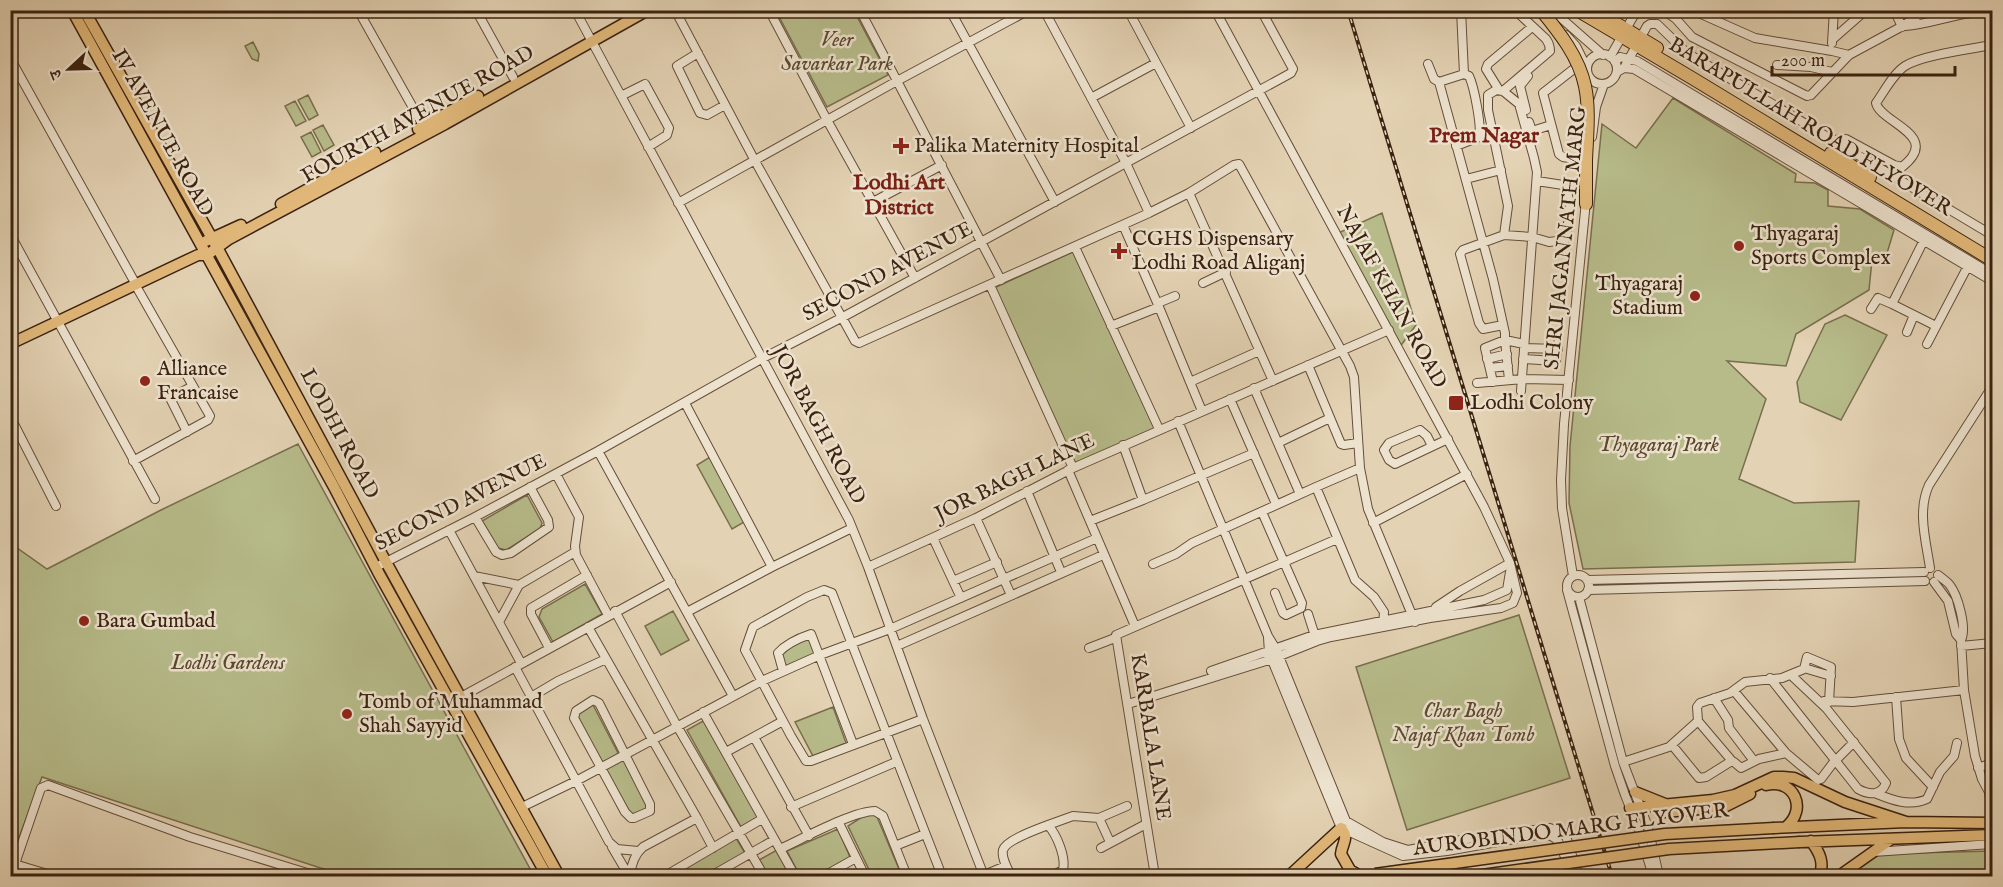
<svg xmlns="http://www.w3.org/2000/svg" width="2003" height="887" font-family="'IM FELL English','Noto Serif Devanagari',serif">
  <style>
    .green { fill: #b7bb8a; stroke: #796e4d; stroke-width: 1.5 }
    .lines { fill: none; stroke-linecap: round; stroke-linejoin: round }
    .stream { stroke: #717c6e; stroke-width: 1.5 }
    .minor-casing { stroke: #654e39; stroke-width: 10 }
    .major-casing { stroke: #3b2210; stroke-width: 13 }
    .highway-casing { stroke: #3b2210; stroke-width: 14 }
    .minor { stroke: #ede2ce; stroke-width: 8 }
    .major { stroke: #e2b97a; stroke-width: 10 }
    .highway { stroke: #e2b97a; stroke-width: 12 }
    .rail-casing { stroke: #3b2210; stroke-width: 4 }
    .rail { stroke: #ede2ce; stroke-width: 1.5; stroke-dasharray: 4.5; stroke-linecap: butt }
    .major-bridge-casing { stroke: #3b2210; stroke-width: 13; stroke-linecap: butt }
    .highway-bridge-casing { stroke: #3b2210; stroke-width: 14; stroke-linecap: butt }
    .major-bridge { stroke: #e2b97a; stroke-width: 10 }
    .highway-bridge { stroke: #e2b97a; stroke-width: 12 }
    .poi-dot { fill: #8f2418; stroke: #ede2ce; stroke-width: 2 }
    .labels { text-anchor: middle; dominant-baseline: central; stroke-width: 5; stroke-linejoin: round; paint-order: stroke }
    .park-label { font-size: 21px; font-style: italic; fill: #5a482e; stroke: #ede2ce }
    .street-label { font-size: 21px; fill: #3b2210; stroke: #ede2ce }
    .poi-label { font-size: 21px; fill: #3b2210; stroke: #ede2ce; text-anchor: start }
    .neighbourhood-label { font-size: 22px; font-weight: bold; fill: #7a1f14; stroke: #ede2ce }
  </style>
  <rect width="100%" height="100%" fill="#e3d2b3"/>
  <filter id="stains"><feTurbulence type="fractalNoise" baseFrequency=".00333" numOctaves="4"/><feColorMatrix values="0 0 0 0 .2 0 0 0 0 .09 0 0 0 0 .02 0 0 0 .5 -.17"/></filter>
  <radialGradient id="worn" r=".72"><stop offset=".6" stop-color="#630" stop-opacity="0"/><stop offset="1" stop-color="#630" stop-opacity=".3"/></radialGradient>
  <path class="green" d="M776,11H854L888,75L827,107Z
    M253,42L259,54L258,61L252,59L245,46Z
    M308,95L318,115L309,120L298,100Z
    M1673,98L1796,174L1795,182L1815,183L1828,190V206L1860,209L1894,230L1884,263L1872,260L1869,290L1796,334L1786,366L1727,361L1766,399L1739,479L1794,503L1859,501L1855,562L1583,569L1569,503L1570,446L1602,124L1636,148Z
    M295,101L306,121L296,126L285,106Z
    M323,125L334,145L324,151L313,130Z
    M311,132L321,152L312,157L301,137Z
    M1382,213L1416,325L1399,348L1336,234Z
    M1075,251L1157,429L1073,466L994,288Z
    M1845,315L1887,335L1841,420L1800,402L1797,382L1825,324Z
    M298,444L534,876H345L42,777L15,848L11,846L10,543L47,569L161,510Z
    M710,457L746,521L732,529L697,465Z
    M527,495L542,523L540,529L506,550L498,548L482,521Z
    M585,584L602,614L553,642L539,617L542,609Z
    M673,611L689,640L661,655L645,626Z
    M1519,615L1570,778L1407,830L1356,667Z
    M808,638L811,640L815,654L785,667L781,654L785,650Z
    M592,703L618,753L614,758L603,762L599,758L579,719L577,712Z
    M833,707L846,743L813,756L795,722Z
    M705,720L759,817L741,827L687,730Z
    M620,761H624L646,801L647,807L644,810L630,815L605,769Z
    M872,814L877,817L902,876H872L848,826L862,817Z
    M838,829L850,857L817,876H800L787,851Z
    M736,838L745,853L706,876H671Z
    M777,850L792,876H769L759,860Z
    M1992,851V876H1847L1875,854Z"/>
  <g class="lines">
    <path class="stream" d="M1615,10L1627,17"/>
    <defs>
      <path id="minor" d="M358,10L425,129
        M476,10L513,77
        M575,10L849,520L868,567L923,719L984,876
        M675,10L755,161L855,341L859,343L1149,213L1189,193L1234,165L1239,164L1350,366L1354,377L1360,468L1368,509L1415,622
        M769,10L827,120L915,278
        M860,10L1001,280
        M950,10L1055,202
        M1044,10L1126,163L1149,213
        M1128,10L1191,128
        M1461,10L1464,74
        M1552,10L1603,55
        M1663,10L1676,19L1692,37L1807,96L1811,95L1849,55L1899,28L1927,10
        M1692,10L1755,38L1832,51L1849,55
        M1901,10L1897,16L1902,27
        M1905,26C1935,24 1962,10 1992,12
        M1566,35L1576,46L1585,64
        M1833,39L1866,10
        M1832,43L1834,10
        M698,53L677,66L700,113L707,115L725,105
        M1587 69a15 15 0 1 1 30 0a15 15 0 1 1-30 0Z
        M1610,57L1637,10
        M10,58L134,281
        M1584,61L1543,93L1559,154L1563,157L1586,161
        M1615,62L1620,57L1637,61L1992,274
        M1428,64L1434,79L1439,82L1493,279L1505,333V340L1524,344
        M1777,65L1811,67L1832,72
        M1624,68L1647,26L1650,24H1657L1687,53L1992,235
        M1617,72L1624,68L1634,69L1992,281
        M1439,82L1464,74L1469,76C1474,86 1482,127 1479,137L1456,146
        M1499,90L1486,69L1488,64L1532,27
        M1503,91L1519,104L1534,158L1537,172L1521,391
        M621,96L645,84L669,128L667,135L648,147
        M1091,98L1156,63
        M1526,110L1520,86L1528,76
        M1529,122L1532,131L1551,125
        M1592,137L1596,107L1604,84
        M1834,140L1846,139L1894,165L1902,167C1943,135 1880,123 1876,103C1884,92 1893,74 1905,66C1922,55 1971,49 1992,45
        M1466,179L1501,170
        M1189,193L1273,381
        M873,202L942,165
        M678,203L897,81L1029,10
        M1123,225L1159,307L1202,411
        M10,234L155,499
        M1504,235L1508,206L1488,110V95L1496,90L1503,91L1550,51C1550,46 1549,43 1546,39L1515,10
        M1924,240L1892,304L1936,326
        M1075,247L1159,429
        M1203,283L1226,272
        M990,285L1073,468
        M1158,303L1175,296
        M1871,309L1878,298L1892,304
        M1503,325L1483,329L1479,323L1460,254L1463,250L1504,235L1532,237L1549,242L1565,240C1568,220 1575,203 1563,185L1537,181
        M1111,326L1159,307
        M1907,332L1914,315
        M1927,344L1970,262
        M1524,348L1558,349
        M1487,359L1507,354
        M1523,359L1556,361L1558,343
        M1308,365L1341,444L1344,445L1358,443
        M1490,368L1508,366
        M1190,382L1259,351
        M1493,382L1485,348L1505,340L1509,380
        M1477,383L1523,379L1569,380
        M1254,388L1300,494
        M1230,399L1276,504
        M685,403L772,567
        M10,416L56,506
        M1178,421L1268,636L1276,649L1346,821L1383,842L1408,850L1478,837L1550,828L1566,836L1578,875L1562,876
        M187,432L171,400L174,396L193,386
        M1278,443L1330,418
        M1432,446L1427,436L1420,430L1389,443L1384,450L1389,460L1395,464L1448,439
        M598,451L733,696
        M133,461L208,420L210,416L136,286
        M1068,470L1135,626
        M556,474L579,517L575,546L576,555L608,615
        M1316,487L1360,468
        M1027,491L1061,572
        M1143,500L1254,453
        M1262,512L1302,603L1301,608L1286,615L1283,613L1275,593
        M475,517L496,552L502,555L511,553L549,527L548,520L530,487
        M976,518L1011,595
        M1090,521L1143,500L1123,445
        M1373,523L1467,474
        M449,530L521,663
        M933,538L961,598
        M1153,564L1176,554L1192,543L1316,487L1355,580L1374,597L1384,612L1383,625
        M376,567L475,517L598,451L763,358L843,317L1291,73L1293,69L1261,10
        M868,567L976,518L1073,468L1389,330
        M1930,568C1926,541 1917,511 1929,485L1992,387
        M1567 586a11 11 0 1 1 22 0a11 11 0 1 1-22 0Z
        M1938,575C1942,578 1946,581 1949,584C1958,595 1967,628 1961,640L1964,690L1975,756L1982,779L1989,792L1992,810
        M474,576L519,585L575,552
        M1573,576L1562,508L1561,480L1564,424L1586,201
        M1587,580L1924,572
        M953,581L997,562
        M1934,582L1948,601L1956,634L1961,640
        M1567,590L1615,766L1625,795L1639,830L1653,876
        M1588,590L1925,581
        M1579,597L1623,762L1648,827L1659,876
        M1436,607L1460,591L1510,563
        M615,611L677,726L764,876
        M687,612L772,567L852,528
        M1308,614L1316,639
        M499,622L519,585
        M588,627L697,818L643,847C635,854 631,866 630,876
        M1268,637L1269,653L1341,828L1403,856L1447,851L1543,834C1562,836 1562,850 1568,867
        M897,646L1103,555
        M1961,646L1992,643
        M549,648L531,614V608L587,575
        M1089,648L1115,638
        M515,667L609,842L617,849L638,851
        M1804,668L1831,676
        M783,671L778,653C786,644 799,638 811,634L853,744
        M1211,671L1314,635L1484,600L1507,590L1510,572
        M1770,678L1858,789C1869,795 1881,796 1886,783L1826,708L1791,675
        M1734,691L1786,753L1818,780L1821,779L1833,763L1854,742
        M461,697L671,582
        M531,697L558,681L606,659
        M1896,697L1899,739L1906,758L1933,787
        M1714,698L1728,720L1729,728L1754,761
        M593,700L599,703L650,804V811L634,818H631L625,812L574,718L576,711Z
        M1824,701L1853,702L1964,690
        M1128,704L1272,659L1317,641L1331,637L1430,618L1501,608L1513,603L1517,593L1510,563L1484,507L1215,10
        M703,712L795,876
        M923,719L811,761H806L791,736L745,650L753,627L807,597L824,590L832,593L942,876
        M1698,721L1732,761
        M754,737L809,836
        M1672,745L1699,778L1706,777L1730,762H1734L1741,768L1759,759L1786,753
        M726,752L783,721
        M1623,762L1669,747L1698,721L1697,707L1700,703L1730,693L1745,682L1782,678L1804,669L1807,657L1831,667L1829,702
        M1978,768L1992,763
        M1877,794C1892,800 1910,807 1927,799L1940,772L1954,756L1957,743
        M522,807L576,781L762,681L820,655L890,629L1097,538
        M791,807L896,762
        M697,818L713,848
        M839,823L865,876
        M1048,825L1073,816L1099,818
        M1110,842L1099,818L1127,806
        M895,846L925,834
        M612,847L629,876
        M1101,848L1146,824
        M780,849C802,839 853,811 875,811L883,816L907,876
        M1873,852L1992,844
        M11,863L54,876
        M15,864L41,788L48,785L190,837L317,876
        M984,875L1006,866
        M668,876L670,873L762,819
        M711,876L774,840
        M824,876L856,858
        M1011,876C1008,869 1001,858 1003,850C1006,840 1038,829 1048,825C1057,835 1066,857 1063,870L1052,876
        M1155,876L1116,635L1337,539"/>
      <path id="major" d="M72,10L334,487L378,572L547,876
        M84,10L218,249L386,562L559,876
        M418,129L478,96
        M281,204L375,152
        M206,241L241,225
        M10,344L198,255H207L229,239L445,124L648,10
        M1766,785C1794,778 1808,809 1786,827
        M1635,792L1665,804
        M1630,808L1713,800L1735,795L1774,777H1783L1794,778L1845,802L1906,822
        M1664,812L1724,807L1750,794
        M1774,828L1906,822L1992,823
        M1811,841C1820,853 1824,862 1820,876
        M1800,842L1992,835
        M1289,876L1341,828C1350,838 1342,843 1341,854L1350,870L1360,876
        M1839,876L1890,840"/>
      <path id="highway" d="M1577,10L1692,78L1992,260
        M1594,10L1657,48
        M1831,153L1870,177
        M1586,204V160"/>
    </defs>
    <use href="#minor" class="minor-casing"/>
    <use href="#major" class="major-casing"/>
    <use href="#highway" class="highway-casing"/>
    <use href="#minor" class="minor"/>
    <use href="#major" class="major"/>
    <use href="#highway" class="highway"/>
    <defs>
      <path id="rail" d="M1348,10L1612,876"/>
    </defs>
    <use href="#rail" class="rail-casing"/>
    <use href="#rail" class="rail"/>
    <defs>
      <path id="major-bridge" d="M1375,874L1665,834L1774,828
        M1475,876L1669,849L1800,842"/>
      <path id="highway-bridge" d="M1541,10C1559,32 1579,57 1585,86C1590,110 1587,136 1586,160"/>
    </defs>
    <use href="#major-bridge" class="major-bridge-casing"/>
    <use href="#highway-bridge" class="highway-bridge-casing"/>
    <use href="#major-bridge" class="major-bridge"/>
    <use href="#highway-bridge" class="highway-bridge"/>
  </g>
  <g class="poi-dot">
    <path d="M898 137h6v6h6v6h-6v6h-6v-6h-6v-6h6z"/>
    <circle cx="1739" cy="246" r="6"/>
    <path d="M1116 242h6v6h6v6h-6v6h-6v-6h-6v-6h6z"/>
    <circle cx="1695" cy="296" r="6"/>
    <circle cx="145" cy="381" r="6"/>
    <rect x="1448" y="395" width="16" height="16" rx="3"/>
    <circle cx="84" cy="621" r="6"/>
    <circle cx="347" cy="714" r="6"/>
  </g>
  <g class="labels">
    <g class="park-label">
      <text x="837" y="40">Veer<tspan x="837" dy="24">Savarkar Park</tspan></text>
      <text x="1658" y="445">Thyagaraj Park</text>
      <text x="228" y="663">Lodhi Gardens</text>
      <text x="1463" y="711">Char Bagh<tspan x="1463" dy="24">Najaf Khan Tomb</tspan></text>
    </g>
    <g class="street-label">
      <text transform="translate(418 115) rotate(-29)">FOURTH AVENUE ROAD</text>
      <text transform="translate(1810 127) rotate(31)">BARAPULLAH ROAD FLYOVER</text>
      <text transform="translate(162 133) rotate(61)">IV AVENUE ROAD</text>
      <text transform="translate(1566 238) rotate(-84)">SHRI JAGANNATH MARG</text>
      <text transform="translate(888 272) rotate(-28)">SECOND AVENUE</text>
      <text transform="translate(1391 297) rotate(61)">NAJAF KHAN ROAD</text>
      <text transform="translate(818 425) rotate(62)">JOR BAGH ROAD</text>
      <text transform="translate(339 434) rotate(62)">LODHI ROAD</text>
      <text transform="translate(1015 478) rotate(-26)">JOR BAGH LANE</text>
      <text transform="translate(461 503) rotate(-27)">SECOND AVENUE</text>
      <text transform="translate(1150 737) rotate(81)">KARBALA LANE</text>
      <text transform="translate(1571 830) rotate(-7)">AUROBINDO MARG FLYOVER</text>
    </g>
    <g class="poi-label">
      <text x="914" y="146">Palika Maternity Hospital</text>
      <text x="1751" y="234">Thyagaraj<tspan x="1751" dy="24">Sports Complex</tspan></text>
      <text x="1132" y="239">CGHS Dispensary<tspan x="1132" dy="24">Lodhi Road Aliganj</tspan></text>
      <text x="1683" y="284" text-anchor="end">Thyagaraj<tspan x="1683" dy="24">Stadium</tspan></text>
      <text x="157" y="369">Alliance<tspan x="157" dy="24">Francaise</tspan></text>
      <text x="1470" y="403">Lodhi Colony</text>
      <text x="96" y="621">Bara Gumbad</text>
      <text x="359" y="702">Tomb of Muhammad<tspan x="359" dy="24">Shah Sayyid</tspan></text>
    </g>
    <g class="neighbourhood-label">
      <text x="1484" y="136">Prem Nagar</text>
      <text x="899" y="183">Lodhi Art<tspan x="899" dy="25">District</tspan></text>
    </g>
  </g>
  <rect width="2003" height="887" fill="none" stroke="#e3d2b3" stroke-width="36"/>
  <rect x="12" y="12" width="1979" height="863" fill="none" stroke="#3b2210" stroke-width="3"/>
  <rect x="18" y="18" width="1967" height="851" fill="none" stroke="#3b2210" stroke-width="1.5"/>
  <g transform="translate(69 69) rotate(248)" stroke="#ede2ce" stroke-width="4.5" paint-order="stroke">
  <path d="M0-4.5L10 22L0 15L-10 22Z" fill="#3b2210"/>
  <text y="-9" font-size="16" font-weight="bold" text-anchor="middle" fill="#3b2210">उ</text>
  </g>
  <path d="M1772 66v9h183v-9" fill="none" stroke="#3b2210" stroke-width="3"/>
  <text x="1781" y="66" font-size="18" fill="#3b2210" stroke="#ede2ce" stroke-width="4.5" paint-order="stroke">200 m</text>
  <rect width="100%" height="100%" filter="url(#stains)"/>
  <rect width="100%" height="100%" fill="url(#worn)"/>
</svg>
